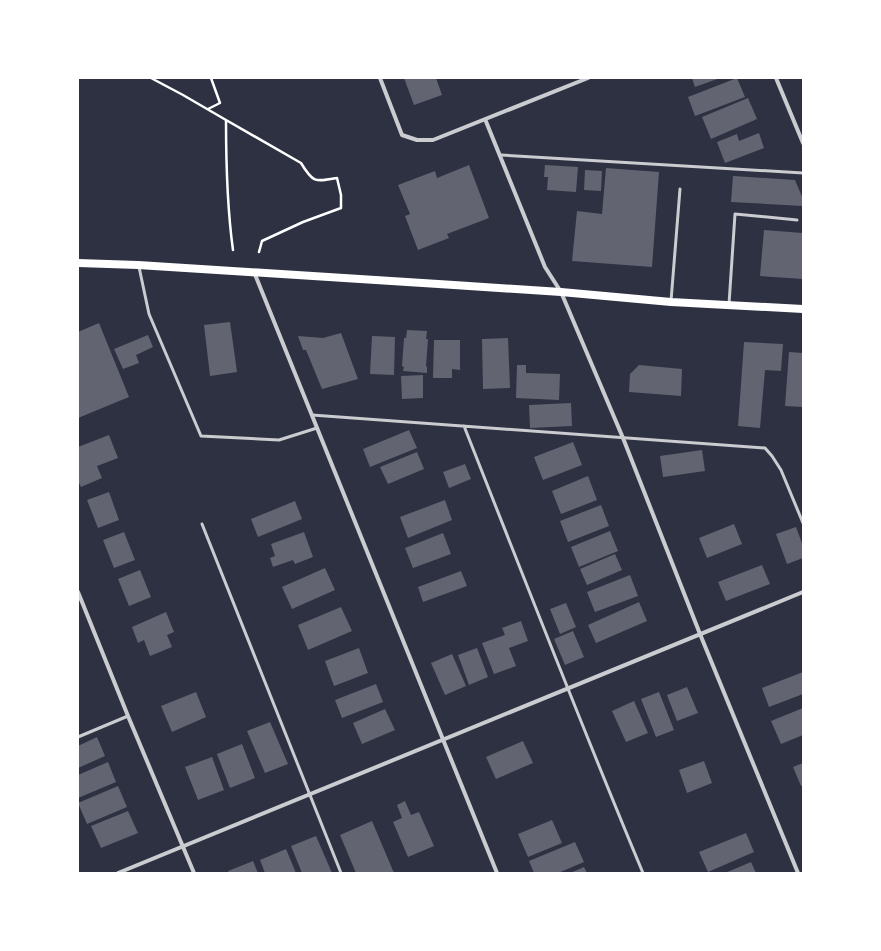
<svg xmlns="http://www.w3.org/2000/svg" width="881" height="951" font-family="'Open Sans',sans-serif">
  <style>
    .building { fill: #626471 }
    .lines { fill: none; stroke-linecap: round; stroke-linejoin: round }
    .path { stroke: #fff; stroke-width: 2.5 }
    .service { stroke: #caccd0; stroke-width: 3 }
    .minor { stroke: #caccd0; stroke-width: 4 }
    .secondary { stroke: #fff; stroke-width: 8 }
  </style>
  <rect width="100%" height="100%" fill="#2d3142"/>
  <path class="building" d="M404,78H436L442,95L414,105Z
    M692,78H720L695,87Z
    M737,78L745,97L695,116L688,97Z
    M748,98L757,119L711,139L702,117Z
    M759,133L764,148L725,163L717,142L737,134L739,141Z
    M469,165L489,218L447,234L449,238L418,250L405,216L410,214L398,185L435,171L437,178Z
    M545,165L578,167L576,192L547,190L548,177H544Z
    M606,168L659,172L652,267L572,261L577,211L602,214Z
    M585,170L602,171L601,191L584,190Z
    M733,176L795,180L803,199V206L731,202Z
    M764,230L803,233V279L760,276Z
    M230,322L237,372L210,376L204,325Z
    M99,323L129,397L78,418V332Z
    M407,330L427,331L426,339H428L426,366L427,367V373L403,371L404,367L402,366L404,338H406Z
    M341,333L358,379L322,389L306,350H303L298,336L323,338Z
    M148,335L153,347L136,355L139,363L123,369L114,349Z
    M372,336L395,337L394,375L370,374Z
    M508,338L510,388L483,389L482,339Z
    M434,340H460V370L452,369V378H433Z
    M744,342L783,344L781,371L765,370L760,428L738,426Z
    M789,352L803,353V407L785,406Z
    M517,365H526V373L560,374L559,400L516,398Z
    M639,365L682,369L681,396L629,392L630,374Z
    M423,375V398L402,399L401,376Z
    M571,403L572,426L530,428L529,405Z
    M409,430L417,448L370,467L363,449Z
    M109,435L118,458L97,466L102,478L81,487L78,481V447Z
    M573,442L582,465L543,480L534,457Z
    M702,450L705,471L663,477L660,456Z
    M417,452L424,469L388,484L380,467Z
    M465,464L471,479L449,488L443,472Z
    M588,476L597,500L561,514L552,491Z
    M109,492L119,520L98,528L87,500Z
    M445,500L452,520L408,538L400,517Z
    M295,501L302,519L258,537L251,519Z
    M601,505L609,526L568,542L560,521Z
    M734,524L742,544L707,558L699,538Z
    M796,527L803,546V558L787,564L776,534Z
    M610,531L618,551L579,567L571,547Z
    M124,532L135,560L114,568L103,540Z
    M304,532L313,557L295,564L293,560L273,567L270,558L275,556L271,544Z
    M443,533L451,554L413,568L405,548Z
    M615,554L622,570L587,585L580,569Z
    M762,565L770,584L726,601L718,582Z
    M325,568L335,590L292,609L282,587Z
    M140,570L151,597L129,606L118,579Z
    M461,571L467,586L423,602L418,587Z
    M630,575L638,596L595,612L587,592Z
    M639,602L647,621L596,643L588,625Z
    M566,603L576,627L560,634L550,609Z
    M341,607L352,631L308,650L298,625Z
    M166,612L174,632L167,635L172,647L150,656L144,640L138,643L132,627Z
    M521,621L528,641L509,648L516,666L494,674L482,643L505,635L502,628Z
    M573,631L584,657L565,665L554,639Z
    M359,648L368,673L334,686L325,661Z
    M477,648L488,677L469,685L458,655Z
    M452,654L466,686L445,695L431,663Z
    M803,672V694L769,707L762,688Z
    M376,684L383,702L342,718L335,700Z
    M687,687L698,713L677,721L667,695Z
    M196,692L206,717L172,732L161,706Z
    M659,692L674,730L656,737L641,699Z
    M634,701L648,733L626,742L612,711Z
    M803,708V735L781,744L771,721Z
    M385,709L395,730L362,744L353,723Z
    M270,722L288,764L265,773L247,731Z
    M97,737L105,756L78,768V746Z
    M523,741L533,763L496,779L486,757Z
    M242,744L255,778L230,788L217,754Z
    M212,757L224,790L198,800L185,767Z
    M704,761L712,783L687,793L679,770Z
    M108,762L116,782L78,798V775Z
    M803,763V785L801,786L793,767Z
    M118,786L127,807L87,824L78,803Z
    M405,801L411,815L419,812L434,846L408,857L393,822L402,818L397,805Z
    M128,811L138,833L101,848L91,826Z
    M552,820L562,843L528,857L518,834Z
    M372,821L394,873H356L340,835Z
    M746,833L754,852L708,872L699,852Z
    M316,836L332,873H302L291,846Z
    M575,842L584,862L558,873H534L529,861Z
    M286,849L296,873H265L260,860Z
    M253,861L258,873H229L228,871Z
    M751,862L756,873H725Z
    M584,867L587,873H570Z"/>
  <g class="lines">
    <path class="path" d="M151,78L183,95L226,120C226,164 227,207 233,250
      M208,109L220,103L211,78
      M226,120L301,163C313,183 315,182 337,178L341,195V208L303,222L262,241L259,252"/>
    <path class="service" d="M501,155L803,173
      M139,267L149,314L201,436L279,440L317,428
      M671,301L680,189
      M729,304L735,214L797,220
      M312,415L765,448L772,456L781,470L803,523
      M464,426C523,575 581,725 643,873
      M202,524L341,873
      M78,737L128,716"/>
    <path class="minor" d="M380,78L402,135L417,140H433L588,78
      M776,78L803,143
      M485,119L545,267L561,292L623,438L700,634L798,873
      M254,272L497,873
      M78,592L128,716L194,873
      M118,873L803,592"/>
    <path class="secondary" d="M78,263L138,265L454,285L561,292L671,302L803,309"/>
  </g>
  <rect width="881" height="951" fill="none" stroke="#ffffff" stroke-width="158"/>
</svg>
